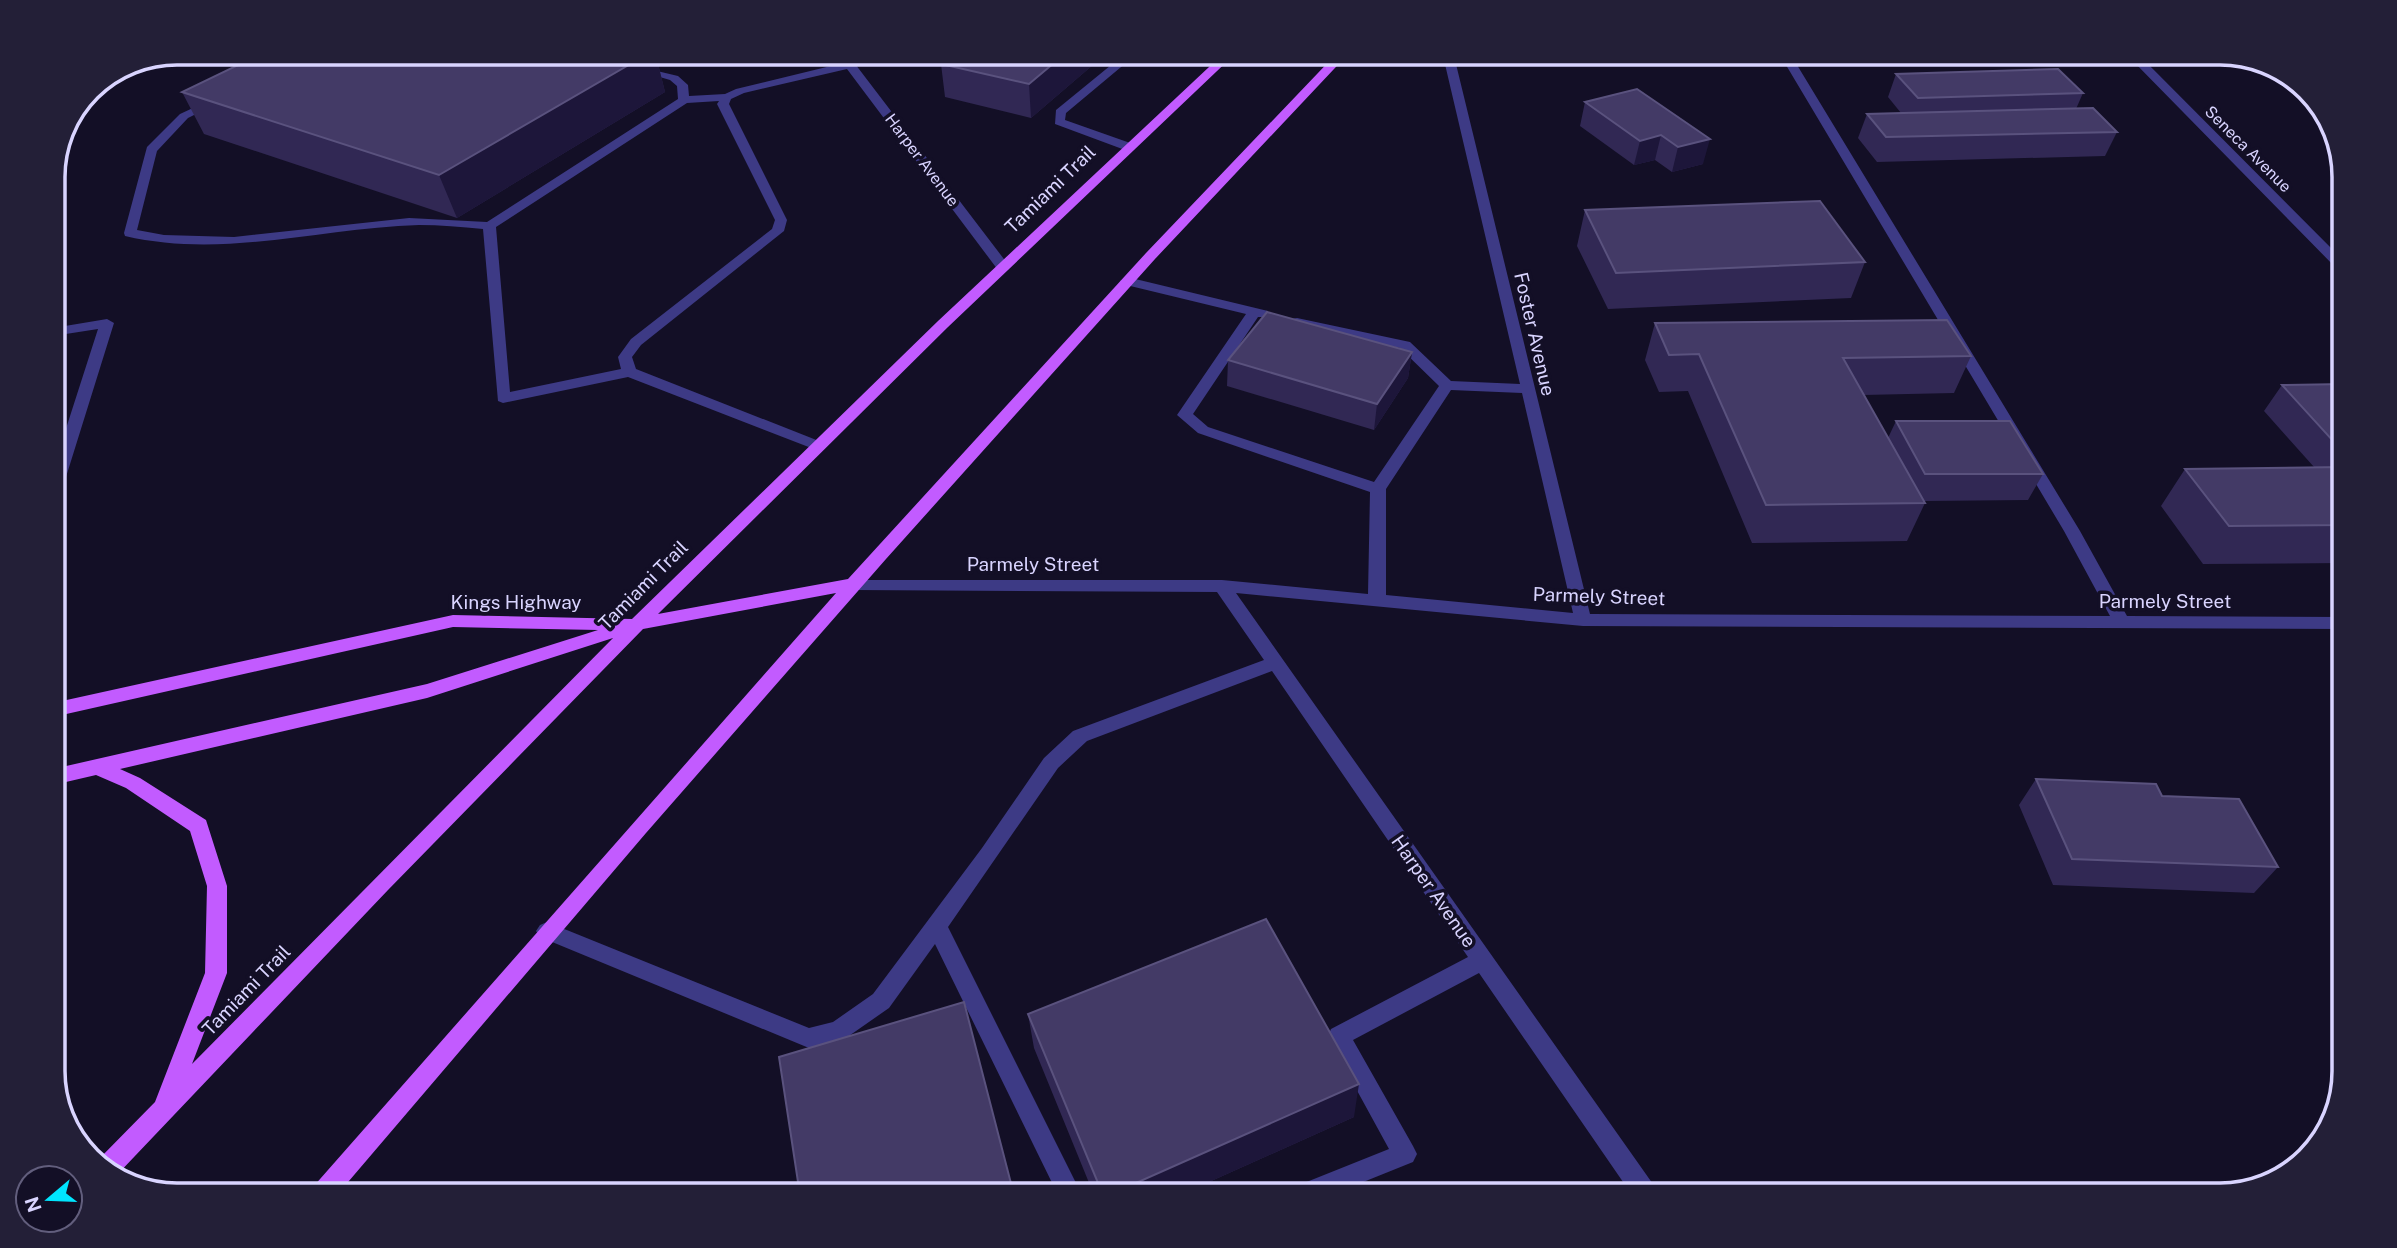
<svg xmlns="http://www.w3.org/2000/svg" width="2397" height="1248" font-family="'Public Sans',sans-serif">
  <style>
    .lines { fill: none; stroke-linecap: round; stroke-linejoin: round }
    .minor { fill: #3d3a85; fill-rule: evenodd }
    .major { fill: #c25bff; fill-rule: evenodd }
    .wall { fill: #312854 }
    .shaded-wall { fill: #1d163a }
    .building { fill: #433a66; stroke: #5a527e; stroke-width: 2 }
    .labels { text-anchor: middle; dominant-baseline: central; stroke-width: 7; stroke-linejoin: round; paint-order: stroke }
    .far-street-label { font-size: 16px; fill: #d9d4ff; stroke: #130f26 }
    .street-label { font-size: 19px; fill: #d9d4ff; stroke: #130f26 }
    .rim { fill: none; stroke: #d9d4ff; stroke-width: 3.5 }
  </style>
  <rect width="100%" height="100%" fill="#130f26"/>
  <g class="lines">
    <path class="minor" d="M835,52H846L1010,267L1003,271L998,270L847,69L744,93L731,99L729,104L787,220L784,231L641,345L632,357L636,369L824,443L827,446L824,449L819,451L628,377L503,403L498,401L483,229C461,227 440,225 419,225C320,228 224,259 125,236L124,233L147,147L180,114L208,101L218,103L188,118L157,151L137,230L164,235L234,237L409,218L487,222L678,99L677,86L670,80L636,70V66L678,76L688,85L689,96L725,94L736,89L843,63ZM719,101L717,104L775,220L772,229L631,339L618,357L621,369L510,392L496,227L687,103Z
      M1127,52H1139L1066,113L1065,120L1133,144V150H1125L1055,124L1056,110Z
      M2137,52L2221,53L2239,57L2234,59H2143L2344,261V272L2339,271L2131,59L1794,60L2080,531L2127,616L2344,617V629L1583,626L1236,593L1655,1187L1658,1195H1632L1479,973L1353,1040L1413,1146L1417,1154L1413,1162L1331,1195H1291L1294,1187L1389,1149L1331,1043L1328,1036L1331,1029L1468,957L1272,671L1087,741L1058,768L948,927L1082,1195H1058L935,944L889,1008L846,1038L809,1048L540,937L536,931L540,925L547,922L809,1028L833,1022L873,994L982,848L1044,758L1073,731L1264,660L1217,592L853,590L844,584L847,580H1222L1368,594L1370,492L1198,433L1177,415L1246,314L1122,284L1120,281L1127,277L1268,311V317H1258L1193,414L1208,427L1374,482L1439,386L1400,348L1292,325V319L1297,318L1410,342L1451,381L1520,384L1444,60H1340L1336,59V55ZM1455,60H1783L2064,531L2110,616L1590,614ZM1451,390L1522,393L1573,613L1386,595V489Z
      M107,319L114,323L61,493L53,498V469L98,329L53,336V328Z"/>
    <path class="major" d="M1225,52H1237L948,327L658,614L848,579L1146,253L1338,52H1350L1155,259L886,559L646,833L337,1195H310L313,1187L836,593L643,629L388,890L115,1177L97,1161L155,1102L205,973L207,886L190,831L126,788L96,775L53,785V769L427,684L598,630L453,627L53,717V703L453,615L632,619L938,321ZM613,638L192,1064L227,973V886L206,820L140,778L120,769L427,698Z"/>
  </g>
  <path class="wall" d="M265,52H655L665,92L457,218L204,134L182,92Z
    M956,52H1101V58L1031,118L945,97L941,64Z
    M1896,74L2083,93L2076,109L2117,132L2105,156L1877,162L1858,138L1867,114L1901,113L1888,97Z
    M1637,89L1703,164L1672,172L1655,160L1634,165L1580,126L1585,102Z
    M1585,210L1865,262L1851,298L1608,309L1577,246Z
    M1655,323L1971,356L1954,393L1863,395L1888,438L1896,421L2043,474L2028,500L1923,501L1925,503L1907,541L1752,543L1688,391L1659,392L1645,360Z
    M1412,352L1408,378L1374,430L1227,386L1228,360Z
    M2344,384V563L2203,564L2161,506L2185,469L2314,467L2264,411L2282,385Z
    M2036,779L2162,796L2278,867L2254,893L2053,885L2019,805Z
    M1028,1014L1354,1117L1180,1195H1094L1034,1048Z"/>
  <path class="shaded-wall" d="M651,52H655L665,92L457,218L439,175Z
    M1067,52H1101V58L1031,118L1029,84Z
    M1661,135L1655,160L1634,165L1640,141Z
    M1710,139L1703,164L1672,172L1678,147Z
    M1412,352L1408,378L1374,430L1377,404Z
    M1359,1084L1354,1117L1180,1195H1109Z"/>
  <path class="building" d="M265,52H651L439,175L182,92Z
    M956,52H1067L1029,84L941,64Z
    M2058,69L2083,93L1918,98L1896,74Z
    M1637,89L1710,139L1678,147L1661,135L1640,141L1585,102Z
    M2093,108L2117,132L1886,137L1867,114Z
    M1820,201L1865,262L1616,273L1585,210Z
    M1267,312L1412,352L1377,404L1228,360Z
    M1947,320L1971,356L1843,358L1925,503L1766,505L1699,354L1669,355L1655,323Z
    M2344,384V453L2282,385Z
    M1896,421H2010L2043,474H1925Z
    M2344,467V525L2229,526L2185,469Z
    M2036,779L2156,784L2162,796L2239,799L2278,867L2072,859Z
    M1266,919L1359,1084L1109,1195H1103L1028,1014Z
    M964,1002L1014,1195H800L779,1057Z"/>
  <g class="labels">
    <g class="far-street-label">
      <text transform="translate(2248 149) rotate(45)">Seneca Avenue</text>
      <text transform="translate(922 160) rotate(53)">Harper Avenue</text>
    </g>
    <g class="street-label">
      <text transform="translate(1050 189) rotate(-44)">Tamiami Trail</text>
      <text transform="translate(1535 334) rotate(77)">Foster Avenue</text>
      <text x="1033" y="564">Parmely Street</text>
      <text transform="translate(643 585) rotate(-45)">Tamiami Trail</text>
      <text transform="translate(1599 596) rotate(2)">Parmely Street</text>
      <text x="2165" y="601">Parmely Street</text>
      <text x="516" y="602">Kings Highway</text>
      <text transform="translate(1434 891) rotate(55)">Harper Avenue</text>
      <text transform="translate(246 990) rotate(-46)">Tamiami Trail</text>
    </g>
  </g>
  <path d="M0 0H2397V1248H0ZM177 65H2220A112 112 0 0 1 2332 177V1071A112 112 0 0 1 2220 1183H177A112 112 0 0 1 65 1071V177A112 112 0 0 1 177 65Z" fill="#231f37" fill-rule="evenodd"/>
  <path class="rim" d="M177 65H2220A112 112 0 0 1 2332 177V1071A112 112 0 0 1 2220 1183H177A112 112 0 0 1 65 1071V177A112 112 0 0 1 177 65Z"/>
  <g transform="translate(49 1199) rotate(251)"><circle r="33" fill="#130f26" stroke="#625e7d" stroke-width="2"/>
  <path d="M0-5L12 26L0 18L-12 26Z" fill="#00e5ff"/>
  <text y="-10" font-size="19" font-weight="bold" text-anchor="middle" fill="#d9d4ff">N</text>
  </g>
</svg>
